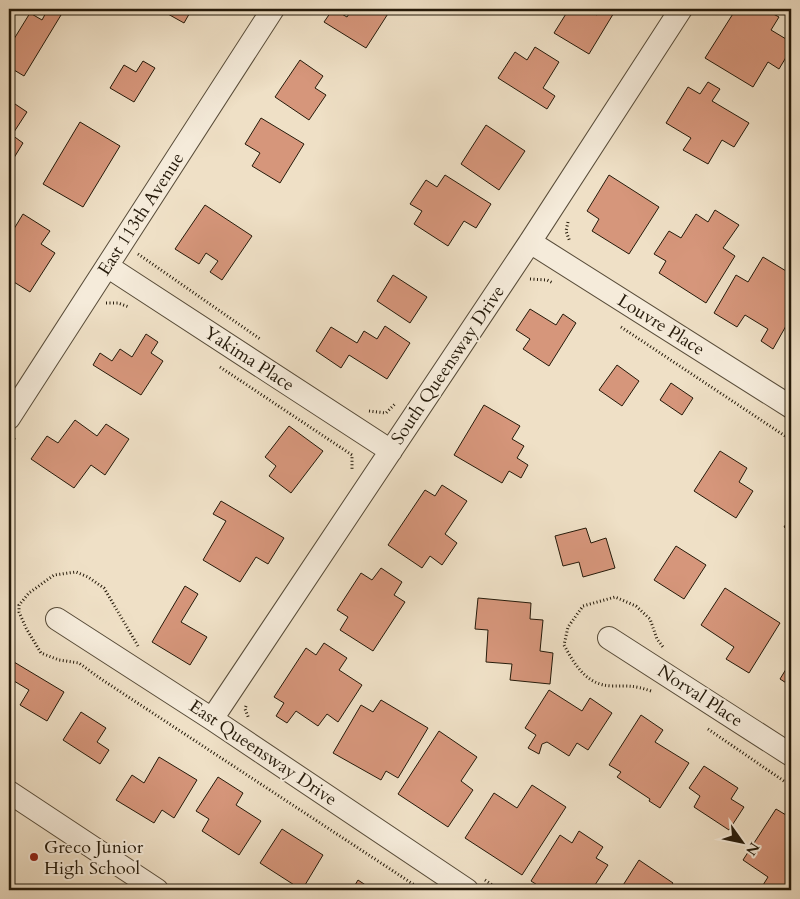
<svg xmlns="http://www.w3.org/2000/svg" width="800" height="899" font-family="Cardo,serif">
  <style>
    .building { fill: #d6967b; stroke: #251a0a }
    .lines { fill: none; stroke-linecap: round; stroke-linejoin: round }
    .minor-casing { stroke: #584c39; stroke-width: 24 }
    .path { stroke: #251a0a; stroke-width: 3; stroke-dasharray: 1 2.5; stroke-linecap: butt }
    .minor { stroke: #f5ebda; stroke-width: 22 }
    .poi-dot { fill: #8f2418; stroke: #f5ebda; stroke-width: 2 }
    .labels { text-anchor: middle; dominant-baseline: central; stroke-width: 4; stroke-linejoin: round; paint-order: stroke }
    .street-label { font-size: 18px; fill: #251a0a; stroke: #f5ebda }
    .poi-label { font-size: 18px; fill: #251a0a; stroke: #f5ebda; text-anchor: start }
  </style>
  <rect width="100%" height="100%" fill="#efe0c6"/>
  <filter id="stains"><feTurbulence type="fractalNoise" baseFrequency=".004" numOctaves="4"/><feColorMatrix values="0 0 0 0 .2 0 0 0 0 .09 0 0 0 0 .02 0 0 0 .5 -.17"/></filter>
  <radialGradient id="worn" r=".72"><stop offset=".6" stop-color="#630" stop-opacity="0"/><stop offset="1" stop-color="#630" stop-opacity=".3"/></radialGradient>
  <path class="building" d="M48,9L61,15L24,76L9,67V47L30,13L42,20Z
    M159,9H192L184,23Z
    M333,9L347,17L352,9H391L366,48L324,22Z
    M569,9H588L597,15L601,9H612L615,11L589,54L554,33Z
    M736,9H764L779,17L771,30L791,42V49L779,69L768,62L753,87L705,58Z
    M535,47L559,62L543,88L555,96L547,109L498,78L515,52L527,60Z
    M300,60L323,76L315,88L326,95L309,120L275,97Z
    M143,61L155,68L134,102L110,88L124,65L136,72Z
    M708,82L720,89L712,101L749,123L734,147L722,140L708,164L683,150L691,138L666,123L688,87L700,94Z
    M9,100L27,112L12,135L23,143L9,166Z
    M261,118L304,144L280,183L252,166L260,153L245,144Z
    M80,122L120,146L83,207L43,184Z
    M486,125L525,151L499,190L461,164Z
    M445,175L491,204L476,228L464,221L448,246L414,224L422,211L410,204L426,180L437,187Z
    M609,175L659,207L629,254L592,231L599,219L587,211Z
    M205,205L252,236L222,280L210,272L218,261L206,253L199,264L175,249Z
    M715,210L739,225L723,248L735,256L706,303L659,273L666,261L654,254L669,231L681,238L696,214L708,222Z
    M23,214L50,231L41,244L55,253L30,292L9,279V237Z
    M763,257L791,274V317L773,349L761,341L768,329L745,315L737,327L714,313L736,275L748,282Z
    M393,275L427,297L410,323L377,301Z
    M530,309L556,325L563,314L576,323L549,366L523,349L530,339L516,330Z
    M385,326L410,343L387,379L349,355L341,368L316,351L331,327L357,343L364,331L377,339Z
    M146,334L158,342L151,353L163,361L141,395L93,365L100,353L112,361L120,349L132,357Z
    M617,365L639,381L622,406L599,390Z
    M671,383L693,398L682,415L660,400Z
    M484,405L520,426L512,439L524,446L517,458L528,465L521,478L509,471L502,483L454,455Z
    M75,420L97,436L106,424L129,439L105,475L91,465L74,488L31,459L47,436L58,443Z
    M289,426L323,451L291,493L269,476L276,466L265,457Z
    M720,451L747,468L739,482L753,491L736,518L694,491Z
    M442,485L467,501L445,534L457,543L442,565L430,556L422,568L388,545L425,490L435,496Z
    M221,501L284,538L268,564L256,557L240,582L203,560L226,521L213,514Z
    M791,516V531L784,527Z
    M586,528L591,543L606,538L615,568L583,577L579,562L563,566L555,536Z
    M676,546L706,565L684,599L654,580Z
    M381,568L402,582L394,595L405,602L373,651L340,630L348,617L337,610L361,573L372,580Z
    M185,586L198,594L181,622L207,637L190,665L152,642Z
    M725,588L780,623L749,673L726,659L734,647L701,625Z
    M478,598L531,603L530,619L543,620L540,651L553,653L550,684L510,680L512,664L486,662L488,630L475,629Z
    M324,643L347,658L339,670L362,685L338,722L327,714L318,726L296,711L287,723L276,716L284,703L274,697L306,648L316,655Z
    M9,659L64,692L47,721L20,705L29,690L9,678Z
    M791,661V686L780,679Z
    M549,690L582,711L590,698L612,713L588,750L577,743L569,756L547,742L542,744L539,754L528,748L536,735L525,728Z
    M381,700L428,728L398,778L386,771L381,780L333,753L361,705L373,712Z
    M81,712L106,728L97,742L109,750L100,764L63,740Z
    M641,715L663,730L655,742L689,763L660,808L649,801L650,799L617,777L621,772L609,765Z
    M439,731L477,757L461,781L473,790L448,827L398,794Z
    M159,757L197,780L174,818L162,810L154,823L116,800L132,775L144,783Z
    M704,766L738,788L731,799L744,807L729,830L694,807L700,796L689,788Z
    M218,777L243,793L236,805L261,821L239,855L202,831L209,819L196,811Z
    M532,785L566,807L522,875L465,838L494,793L517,808Z
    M776,809L791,818V890H760L768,877L743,860Z
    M282,829L323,855L302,890L260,863Z
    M579,831L603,847L596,858L608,865L593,888L596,890H545L531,881L560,835L572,843Z
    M639,860L673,883L668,890H620Z
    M358,880L373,890H352Z"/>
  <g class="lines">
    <defs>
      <path id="minor" d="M530,242L791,407
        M107,266L391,451
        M9,418L273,9
        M57,619L212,719L467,890
        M609,638L791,755
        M212,719L530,242L681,9
        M9,792L157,890"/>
    </defs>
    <use href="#minor" class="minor-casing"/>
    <path class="path" d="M568,222L566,231L570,242
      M138,254L260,339
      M530,279L547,280L553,283
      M106,303H118L129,307
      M621,327L791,440
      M220,367L352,455V469
      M369,411L386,413L396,403
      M9,448L15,437
      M138,646L104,588L88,577L76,572L54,575L29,593L19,605V612L26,628L41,653L59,660L79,663L101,679L422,890
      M651,691C633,685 629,686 612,686C586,685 575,665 564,645L568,627L583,606L615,597L636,606L650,619L657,639L663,647
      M246,706L245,709L249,719
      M708,729L791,786
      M485,880L500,890"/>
    <use href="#minor" class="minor"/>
  </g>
  <circle class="poi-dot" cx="34" cy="857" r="5"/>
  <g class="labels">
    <g class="street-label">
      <text transform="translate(141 214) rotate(-57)">East 113th Avenue</text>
      <text transform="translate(661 325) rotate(32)">Louvre Place</text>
      <text transform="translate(249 359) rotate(33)">Yakima Place</text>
      <text transform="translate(448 365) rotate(-56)">South Queensway Drive</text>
      <text transform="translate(700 696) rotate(33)">Norval Place</text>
      <text transform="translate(263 753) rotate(34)">East Queensway Drive</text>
    </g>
    <g class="poi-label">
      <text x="44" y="847">Greco Junior<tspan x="44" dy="21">High School</tspan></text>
    </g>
  </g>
  <rect width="800" height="899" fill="none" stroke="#efe0c6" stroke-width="30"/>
  <rect x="10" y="10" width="780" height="879" fill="none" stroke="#251a0a" stroke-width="2.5"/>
  <rect x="15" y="15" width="770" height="869" fill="none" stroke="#251a0a"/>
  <g transform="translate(742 842) rotate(123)" stroke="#f5ebda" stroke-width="4" paint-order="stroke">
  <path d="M0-4L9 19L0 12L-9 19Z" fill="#251a0a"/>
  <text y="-8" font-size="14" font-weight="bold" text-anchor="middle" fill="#251a0a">N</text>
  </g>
  <rect width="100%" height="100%" filter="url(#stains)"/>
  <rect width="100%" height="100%" fill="url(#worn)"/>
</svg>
